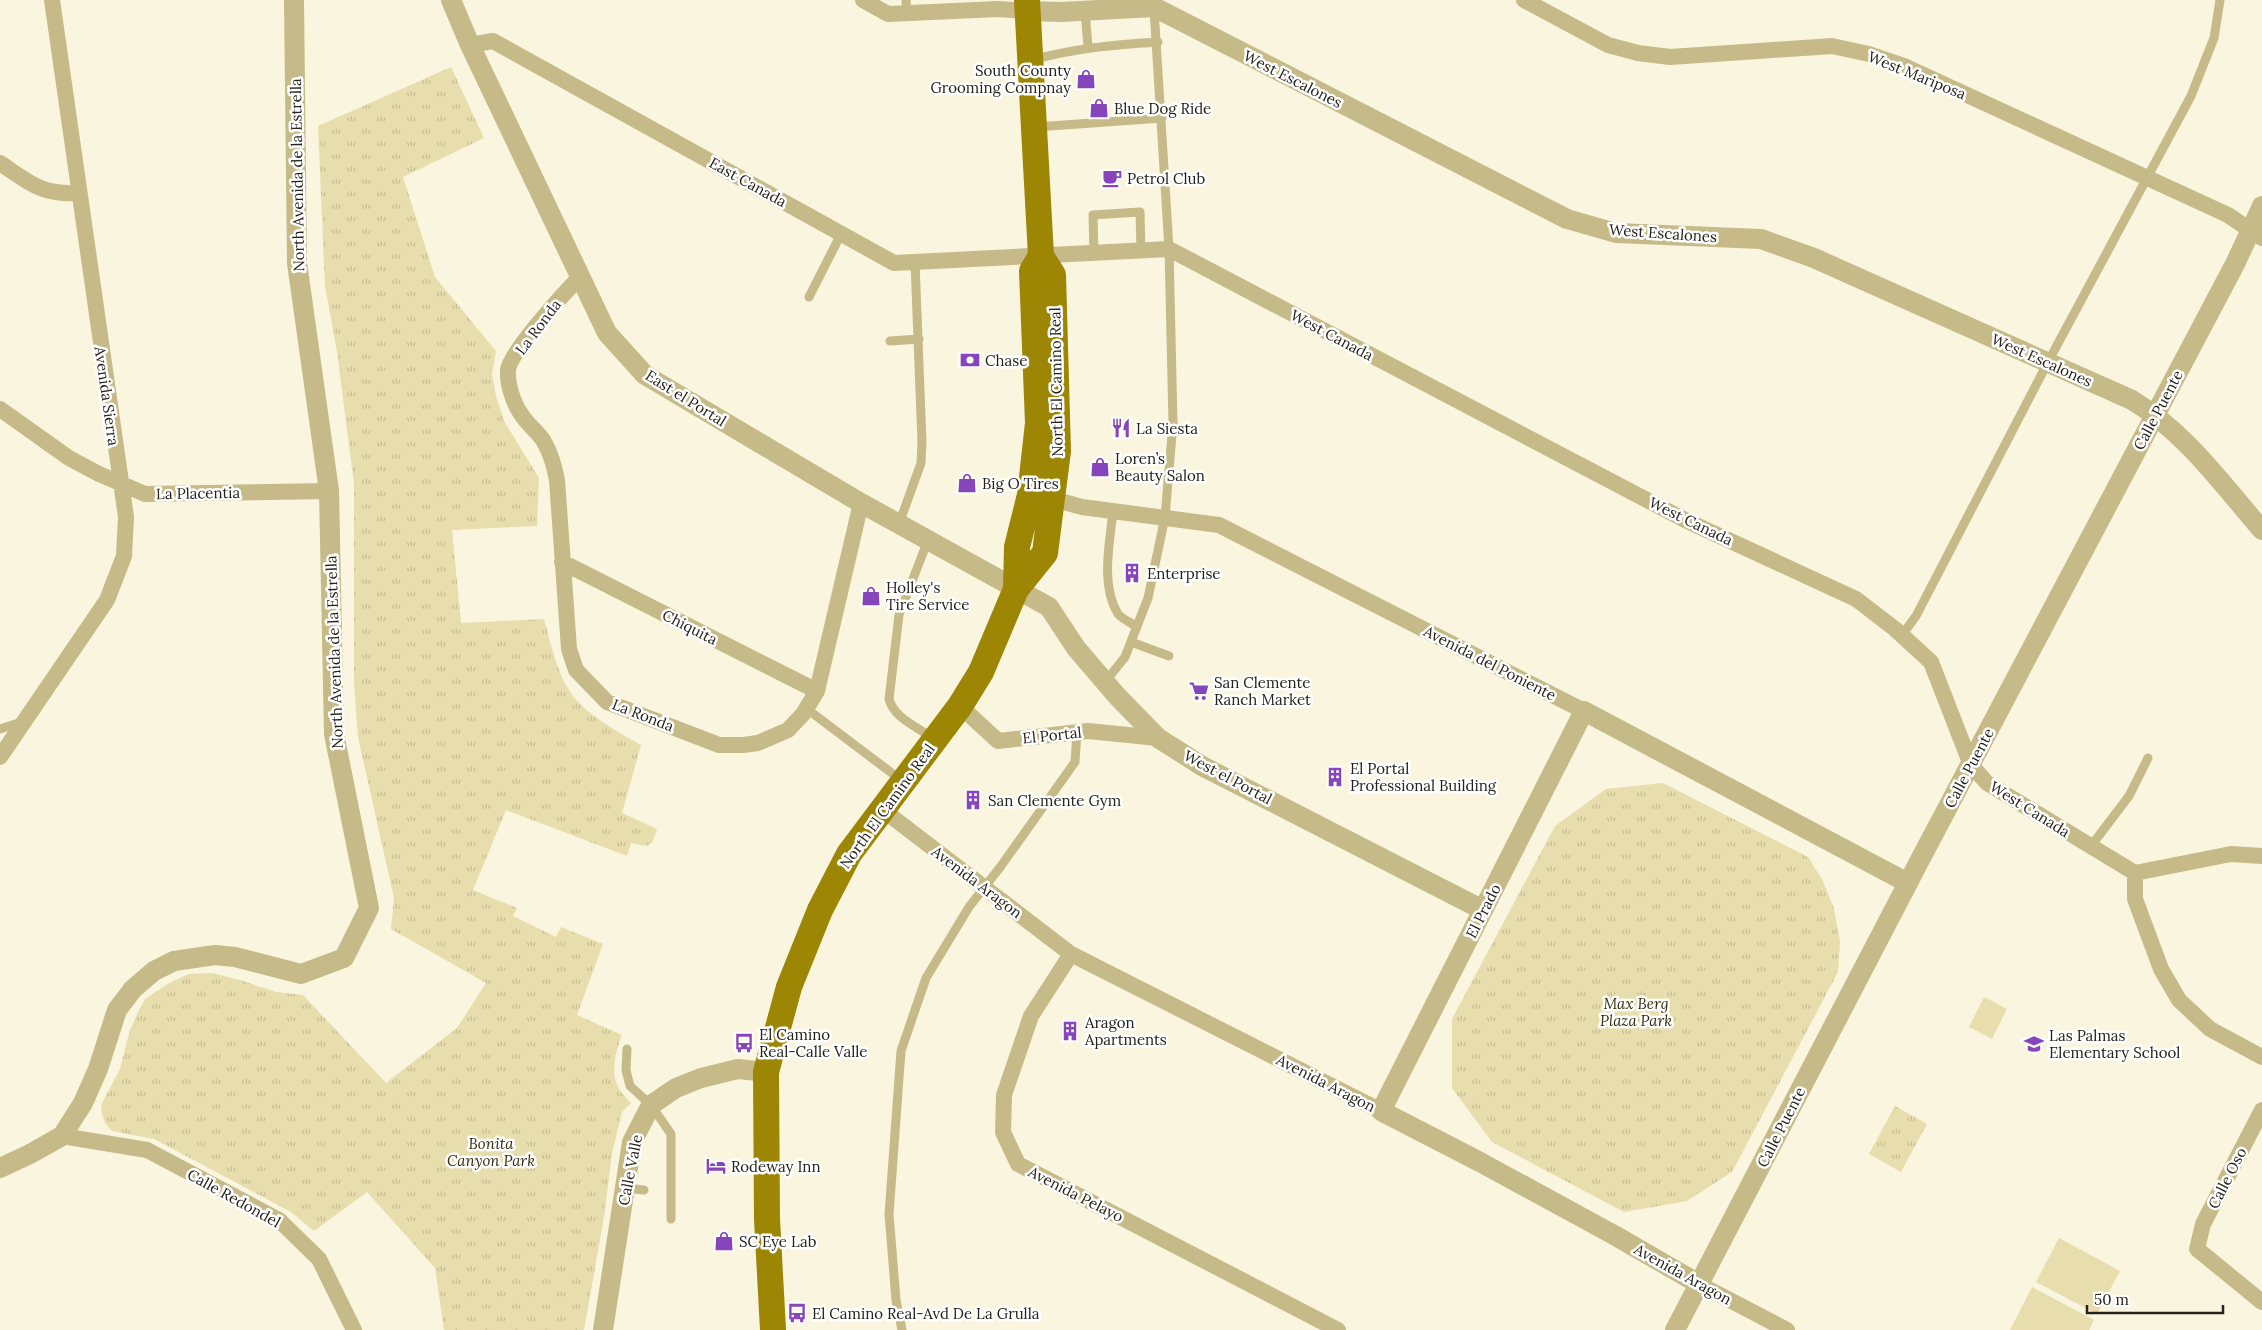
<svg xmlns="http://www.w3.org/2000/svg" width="2262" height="1330" font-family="Lora,serif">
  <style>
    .green { fill: #e8ddad }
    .park { fill: url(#park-tufts) }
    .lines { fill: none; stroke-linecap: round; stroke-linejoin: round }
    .service { stroke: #c5ba88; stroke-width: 9 }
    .minor { stroke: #c5ba88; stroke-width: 16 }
    .tertiary { stroke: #c5ba88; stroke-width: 20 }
    .primary { stroke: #9d8603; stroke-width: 26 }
    .labels { text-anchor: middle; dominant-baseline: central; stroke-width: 5; stroke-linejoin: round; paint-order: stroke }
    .poi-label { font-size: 15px; fill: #24221a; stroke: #fff; text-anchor: start }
    .street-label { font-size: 15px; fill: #24221a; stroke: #fff }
    .park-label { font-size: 15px; font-style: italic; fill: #332c0d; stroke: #fff }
  </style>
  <defs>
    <pattern id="park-tufts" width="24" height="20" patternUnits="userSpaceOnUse" patternTransform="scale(1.25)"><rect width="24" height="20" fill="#e8ddad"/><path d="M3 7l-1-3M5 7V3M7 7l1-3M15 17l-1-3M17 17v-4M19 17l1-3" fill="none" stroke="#c7bd94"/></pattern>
  </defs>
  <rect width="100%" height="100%" fill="#faf5de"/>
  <path class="green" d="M1984,997L2007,1009L1992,1039L1969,1027Z
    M2059,1238L2120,1271L2097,1314L2036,1282Z
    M2032,1287L2094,1320L2089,1330H2010Z"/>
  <path class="park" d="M451,67L484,138L403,177L435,277L496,351L492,374L496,396L504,421L539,478L537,526L452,530L461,623L544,619C551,644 556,670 570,692C586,715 617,731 641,745L622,813L657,829L653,841L647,846L631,843L627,856L506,810L473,890L517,908L513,916L556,937L561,927L603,944L577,1015L622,1035C616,1051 610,1071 618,1087C621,1093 627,1099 631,1103L622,1112L612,1153L604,1217L584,1330H444L435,1268L367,1192L314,1231L291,1212L154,1139L112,1131L105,1123L101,1110L102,1103L120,1069L130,1030L138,1012L145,999L169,983L189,974L212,973L240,980L276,992L303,995L386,1083L457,1028L486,983L391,929L394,898L358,737L354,683V484L337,352L325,286L318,126Z
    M1663,783L1808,857L1823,881L1834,909L1840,941L1838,972L1732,1172L1687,1201L1624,1212L1492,1142L1452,1088V1019L1555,826L1606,789Z
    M1895,1106L1927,1124L1901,1172L1869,1154Z"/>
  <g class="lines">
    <path class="service" d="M906,0L907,13
      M1085,11L1088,47
      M1032,60C1076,48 1112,45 1158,42
      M1036,127L1162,118
      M1094,254L1093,215L1140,212L1141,251
      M809,297L841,234
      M890,341L919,339
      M1113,511C1110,542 1100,585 1118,614C1122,619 1132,623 1137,627
      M899,524L921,463L922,442L915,262
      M928,540L899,615L889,699C894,718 917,727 933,738
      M1902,635L1916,616L2048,362L2191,96L2214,38L2220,0
      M1131,642L1169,656
      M1105,682L1125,657L1148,598L1165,517L1173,423L1169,249L1154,9
      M807,709L901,780
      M0,729L22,722
      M2091,846L2129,796L2148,758
      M627,1049L626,1070L630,1086L651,1105L671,1134V1219
      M625,1188L644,1190
      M902,1330L896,1300L889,1214L901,1051L926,978L969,907L1001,866L1075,762L1077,732"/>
    <path class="minor" d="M863,0L888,14L998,9L1027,11
      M1524,0L1608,45L1638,53L1670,57L1832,46L1869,54L1904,66L2228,215L2262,238
      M470,45L493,41L894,263L1169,249L1685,520L1856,599L1895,629L1931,662L1971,765L1987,783L2135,873L2231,854L2262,856
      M0,163C30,183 41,195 78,193
      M581,276C566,291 510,352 508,370C507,383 513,403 521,414C527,424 537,431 543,440C551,453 554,466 557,480L569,649L576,670L607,702L719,745H743L758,743L788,730L803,714L817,691L861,503
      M0,409L69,458L99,474L145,494L329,491
      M1053,499L1082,507L1219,525L1584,711
      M562,562L817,691
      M960,706L998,741L1088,731L1158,738
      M0,757L107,600L124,556L126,517L52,0
      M883,810L1071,954L1381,1111
      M2135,873V899L2161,969L2179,1000L2210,1029L2262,1057
      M1071,954L1031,1016L1004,1095L1003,1132L1018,1164L1338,1330
      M2262,1110L2203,1224L2197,1249L2262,1302
      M62,1136L147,1150L279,1220L319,1259L354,1330
      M1699,1284L1787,1330"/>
    <path class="tertiary" d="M451,0L470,45L607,333L645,375L861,503L1049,607L1076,648L1117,696L1158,738L1202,766L1483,910
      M1027,11L1061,12L1154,7L1567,219L1616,233L1761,239L1814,258L2132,400C2185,432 2222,484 2262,530
      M0,1168L30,1154L62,1136L83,1103L98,1069L117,1010L133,989L154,971L174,961L215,955L235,957L301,974L344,958L369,908L334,734L329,491L297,263L294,0
      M1699,1284L1614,1235L1480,1162L1381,1111L1584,711L1908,883
      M603,1330L632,1142L651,1105L676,1088L701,1078L738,1069L766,1072
      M1675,1330L1922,856L2235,264L2262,206"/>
    <path class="primary" d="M1016,589L1017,547L1030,495L1038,423L1032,271L1041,256
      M773,1330L767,1219L766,1072L789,987L820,910L849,854L960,706L981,672L1016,589L1045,553L1058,451L1053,275L1041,256L1027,0"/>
  </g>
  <defs>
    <symbol id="shop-bare" viewBox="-9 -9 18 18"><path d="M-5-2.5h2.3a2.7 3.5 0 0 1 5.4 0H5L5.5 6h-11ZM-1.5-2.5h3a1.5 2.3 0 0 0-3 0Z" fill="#8645ba" stroke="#fff" stroke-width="2.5" paint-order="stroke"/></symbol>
    <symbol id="cafe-bare" viewBox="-9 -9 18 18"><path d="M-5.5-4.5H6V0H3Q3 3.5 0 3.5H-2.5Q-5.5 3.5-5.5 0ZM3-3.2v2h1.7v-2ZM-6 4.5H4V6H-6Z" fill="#8645ba" stroke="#fff" stroke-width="2.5" paint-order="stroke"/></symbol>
    <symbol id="bank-bare" viewBox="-9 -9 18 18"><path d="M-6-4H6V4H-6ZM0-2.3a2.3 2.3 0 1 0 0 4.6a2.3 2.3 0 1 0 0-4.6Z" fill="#8645ba" stroke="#fff" stroke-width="2.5" paint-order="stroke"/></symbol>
    <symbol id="restaurant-bare" viewBox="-9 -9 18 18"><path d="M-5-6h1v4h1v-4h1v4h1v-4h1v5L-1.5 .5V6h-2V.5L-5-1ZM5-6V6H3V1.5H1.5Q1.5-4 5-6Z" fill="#8645ba" stroke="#fff" stroke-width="2.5" paint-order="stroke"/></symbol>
    <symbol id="building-bare" viewBox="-9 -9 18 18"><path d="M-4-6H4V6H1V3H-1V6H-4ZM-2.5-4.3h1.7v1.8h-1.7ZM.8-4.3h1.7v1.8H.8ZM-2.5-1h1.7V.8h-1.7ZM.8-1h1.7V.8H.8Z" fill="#8645ba" stroke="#fff" stroke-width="2.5" paint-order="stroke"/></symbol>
    <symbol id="supermarket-bare" viewBox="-9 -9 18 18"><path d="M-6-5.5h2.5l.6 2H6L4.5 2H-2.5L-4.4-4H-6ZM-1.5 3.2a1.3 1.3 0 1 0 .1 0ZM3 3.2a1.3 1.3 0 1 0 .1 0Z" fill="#8645ba" stroke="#fff" stroke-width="2.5" paint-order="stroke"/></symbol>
    <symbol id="bus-bare" viewBox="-9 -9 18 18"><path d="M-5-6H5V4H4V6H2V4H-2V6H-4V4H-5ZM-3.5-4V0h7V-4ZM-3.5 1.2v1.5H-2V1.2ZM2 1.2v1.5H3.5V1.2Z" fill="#8645ba" stroke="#fff" stroke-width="2.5" paint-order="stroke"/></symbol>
    <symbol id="school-bare" viewBox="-9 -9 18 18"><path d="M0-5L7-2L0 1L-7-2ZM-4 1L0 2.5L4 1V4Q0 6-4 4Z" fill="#8645ba" stroke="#fff" stroke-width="2.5" paint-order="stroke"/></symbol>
    <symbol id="hotel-bare" viewBox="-9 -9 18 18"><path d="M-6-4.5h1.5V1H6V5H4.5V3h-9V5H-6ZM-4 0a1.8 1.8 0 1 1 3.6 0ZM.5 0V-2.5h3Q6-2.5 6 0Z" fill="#8645ba" stroke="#fff" stroke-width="2.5" paint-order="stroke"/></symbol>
  </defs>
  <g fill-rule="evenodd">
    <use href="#shop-bare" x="1072" y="65" width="28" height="28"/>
    <use href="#shop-bare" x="1085" y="94" width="28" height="28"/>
    <use href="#cafe-bare" x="1098" y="164" width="28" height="28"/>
    <use href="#bank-bare" x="956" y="346" width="28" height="28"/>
    <use href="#restaurant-bare" x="1107" y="414" width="28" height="28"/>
    <use href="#shop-bare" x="1086" y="453" width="28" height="28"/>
    <use href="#shop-bare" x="953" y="469" width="28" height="28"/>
    <use href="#building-bare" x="1118" y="559" width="28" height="28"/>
    <use href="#shop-bare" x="857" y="582" width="28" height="28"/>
    <use href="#supermarket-bare" x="1185" y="677" width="28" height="28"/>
    <use href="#building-bare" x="1321" y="763" width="28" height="28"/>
    <use href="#building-bare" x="959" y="786" width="28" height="28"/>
    <use href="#building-bare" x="1056" y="1017" width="28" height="28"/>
    <use href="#bus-bare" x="730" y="1029" width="28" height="28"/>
    <use href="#school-bare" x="2020" y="1030" width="28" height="28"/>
    <use href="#hotel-bare" x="702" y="1152" width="28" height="28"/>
    <use href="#shop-bare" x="710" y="1227" width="28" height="28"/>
    <use href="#bus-bare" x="783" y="1299" width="28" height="28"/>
  </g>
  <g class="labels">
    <g class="poi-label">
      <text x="1071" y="70" text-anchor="end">South County<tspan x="1071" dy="17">Grooming Compnay</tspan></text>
      <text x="1114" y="108">Blue Dog Ride</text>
      <text x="1127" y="178">Petrol Club</text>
      <text x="985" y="360">Chase</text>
      <text x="1136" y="428">La Siesta</text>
      <text x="1115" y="458">Loren’s<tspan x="1115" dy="17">Beauty Salon</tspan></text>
      <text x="982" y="483">Big O Tires</text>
      <text x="1147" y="573">Enterprise</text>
      <text x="886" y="587">Holley's<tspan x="886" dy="17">Tire Service</tspan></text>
      <text x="1214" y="682">San Clemente<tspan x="1214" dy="17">Ranch Market</tspan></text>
      <text x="1350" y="768">El Portal<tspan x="1350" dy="17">Professional Building</tspan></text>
      <text x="988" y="800">San Clemente Gym</text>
      <text x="1085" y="1022">Aragon<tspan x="1085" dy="17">Apartments</tspan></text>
      <text x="759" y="1034">El Camino<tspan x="759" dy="17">Real-Calle Valle</tspan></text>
      <text x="2049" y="1035">Las Palmas<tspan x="2049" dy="17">Elementary School</tspan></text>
      <text x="731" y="1166">Rodeway Inn</text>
      <text x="739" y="1241">SC Eye Lab</text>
      <text x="812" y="1313">El Camino Real-Avd De La Grulla</text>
    </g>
    <g class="street-label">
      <text transform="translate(1917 75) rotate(22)">West Mariposa</text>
      <text transform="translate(1293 79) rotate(27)">West Escalones</text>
      <text transform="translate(297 175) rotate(-91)">North Avenida de la Estrella</text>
      <text transform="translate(748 182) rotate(29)">East Canada</text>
      <text transform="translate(1663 233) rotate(4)">West Escalones</text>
      <text transform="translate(538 327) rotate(-53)">La Ronda</text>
      <text transform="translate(1332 335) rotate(28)">West Canada</text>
      <text transform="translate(2042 360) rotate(24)">West Escalones</text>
      <text transform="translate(1056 382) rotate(-91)">North El Camino Real</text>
      <text transform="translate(107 396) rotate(82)">Avenida Sierra</text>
      <text transform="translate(686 398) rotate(32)">East el Portal</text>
      <text transform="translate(2158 410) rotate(-62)">Calle Puente</text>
      <text transform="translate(198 493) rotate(-1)">La Placentia</text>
      <text transform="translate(1691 521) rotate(26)">West Canada</text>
      <text transform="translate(690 627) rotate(27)">Chiquita</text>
      <text transform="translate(334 652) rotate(-92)">North Avenida de la Estrella</text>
      <text transform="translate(1490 663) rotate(27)">Avenida del Poniente</text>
      <text transform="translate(643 715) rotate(21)">La Ronda</text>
      <text transform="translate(1052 735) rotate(-6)">El Portal</text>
      <text transform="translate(1969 768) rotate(-62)">Calle Puente</text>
      <text transform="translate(1228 777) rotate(28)">West el Portal</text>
      <text transform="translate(887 806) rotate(-54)">North El Camino Real</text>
      <text transform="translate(2030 809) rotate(32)">West Canada</text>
      <text transform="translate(977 882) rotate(37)">Avenida Aragon</text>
      <text transform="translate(1483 911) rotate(-63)">El Prado</text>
      <text transform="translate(1326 1083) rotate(27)">Avenida Aragon</text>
      <text transform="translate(1781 1127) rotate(-63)">Calle Puente</text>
      <text transform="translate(630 1170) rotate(-79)">Calle Valle</text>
      <text transform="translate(2227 1178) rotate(-63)">Calle Oso</text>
      <text transform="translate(1076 1194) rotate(27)">Avenida Pelayo</text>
      <text transform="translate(234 1198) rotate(29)">Calle Redondel</text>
      <text transform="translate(1683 1274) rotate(29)">Avenida Aragon</text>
    </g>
    <g class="park-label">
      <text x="1636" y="1003">Max Berg<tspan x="1636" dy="17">Plaza Park</tspan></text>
      <text x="491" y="1143">Bonita<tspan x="491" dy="17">Canyon Park</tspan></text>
    </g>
  </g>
  <path d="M2087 1305v8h136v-8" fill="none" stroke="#24221a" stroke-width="2.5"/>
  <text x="2094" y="1305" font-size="15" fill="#24221a" stroke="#ffffff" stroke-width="4" paint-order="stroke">50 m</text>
</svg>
